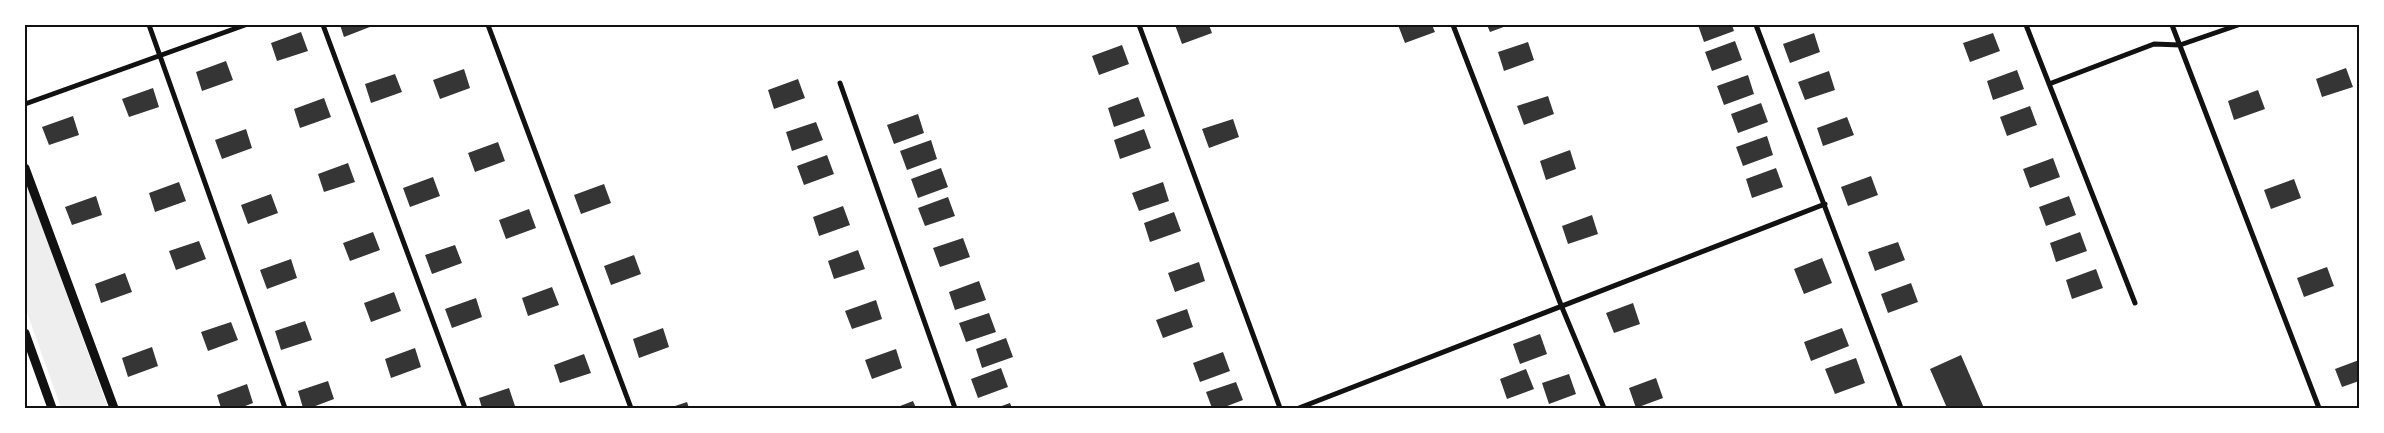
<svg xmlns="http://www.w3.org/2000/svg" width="2384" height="433" font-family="'Fira Sans Condensed',sans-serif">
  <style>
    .green { fill: #eee }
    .building { fill: #353535 }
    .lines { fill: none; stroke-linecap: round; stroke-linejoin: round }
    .minor { stroke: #111; stroke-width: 5 }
    .tertiary { stroke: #111; stroke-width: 9 }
    .neatline { fill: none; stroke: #111; stroke-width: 2 }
  </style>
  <rect width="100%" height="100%" fill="#fff"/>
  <path class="green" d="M25,179L108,408H61L25,307Z"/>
  <path class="building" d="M340,25H375L344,37Z
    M1175,25H1209L1212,33L1182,44Z
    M1398,25H1432L1435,32L1405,43Z
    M1487,25H1509L1490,32Z
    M1698,25H1732L1734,31L1704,42Z
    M301,32L308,51L277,61L271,43Z
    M1814,33L1820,52L1790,63L1783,44Z
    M1993,33L2000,51L1970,62L1963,43Z
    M1735,41L1742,60L1712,71L1705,52Z
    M1528,42L1534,60L1504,71L1498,52Z
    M1122,45L1129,64L1099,75L1092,56Z
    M226,61L233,80L202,91L196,72Z
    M2346,68L2353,87L2322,97L2316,79Z
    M464,69L470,88L440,99L433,80Z
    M2017,70L2024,89L1993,100L1987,81Z
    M1829,71L1835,90L1805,100L1798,82Z
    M395,74L402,92L371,103L365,84Z
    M1748,75L1754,94L1724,105L1717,86Z
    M798,79L805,98L774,109L768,90Z
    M153,88L159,107L129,117L122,99Z
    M2258,90L2265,109L2234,120L2228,101Z
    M1548,96L1554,114L1524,125L1517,106Z
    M1138,97L1145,116L1114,127L1108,108Z
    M324,98L331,117L300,128L294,109Z
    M1761,103L1768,122L1738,133L1731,114Z
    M2030,106L2037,125L2007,136L2000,117Z
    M918,114L924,133L894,144L887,125Z
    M73,116L79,135L49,145L42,127Z
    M1847,117L1854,135L1823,146L1817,128Z
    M1233,119L1239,137L1209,148L1202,129Z
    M816,122L823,140L792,151L786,132Z
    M246,129L252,148L222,159L215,140Z
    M1144,129L1151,148L1120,159L1114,140Z
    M1767,136L1773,155L1743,166L1736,147Z
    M931,140L937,159L907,170L900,151Z
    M498,142L505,161L475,172L468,153Z
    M1570,150L1576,169L1546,180L1540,161Z
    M827,155L834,174L804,185L797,166Z
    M2053,158L2060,177L2030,188L2023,169Z
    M348,163L355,182L324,192L318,174Z
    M941,168L948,187L918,198L911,179Z
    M1776,168L1783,187L1752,198L1746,179Z
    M1871,176L1878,195L1848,206L1841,187Z
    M433,177L440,196L410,207L403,188Z
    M2294,179L2301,198L2271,209L2264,190Z
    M179,182L186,201L155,212L149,193Z
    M1163,182L1169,201L1139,211L1132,193Z
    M604,184L611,203L581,214L574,195Z
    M271,194L278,213L248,224L241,205Z
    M96,196L102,215L72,225L65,207Z
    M2069,196L2076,215L2046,226L2039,207Z
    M948,197L955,216L925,226L918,208Z
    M843,206L850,225L819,236L813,217Z
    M529,209L536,228L506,239L499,220Z
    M1174,212L1181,231L1150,242L1144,223Z
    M1592,215L1598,234L1568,244L1562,226Z
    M373,232L380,250L350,261L343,243Z
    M2080,232L2087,251L2056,262L2050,243Z
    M963,238L970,257L940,267L933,248Z
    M199,241L206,259L176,270L169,251Z
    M1898,242L1905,260L1875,271L1868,252Z
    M455,245L462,263L432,274L425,255Z
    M858,250L865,269L834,279L828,261Z
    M634,255L641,274L611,285L604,266Z
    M1822,258L1832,283L1804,294L1794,269Z
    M291,259L297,278L267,289L260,270Z
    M1199,262L1205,281L1175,292L1168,273Z
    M2327,267L2334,286L2304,297L2297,278Z
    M2096,269L2103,288L2072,299L2066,280Z
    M125,273L132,292L101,303L95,284Z
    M979,281L986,300L955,310L949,292Z
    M1911,283L1918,302L1888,313L1881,294Z
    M552,287L559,305L528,316L522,298Z
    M394,292L401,311L371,322L364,303Z
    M476,298L482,317L452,328L445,309Z
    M876,300L882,319L852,329L845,311Z
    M1633,303L1640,324L1614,333L1606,313Z
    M1187,309L1193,327L1163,338L1156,320Z
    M989,313L996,332L966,342L959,323Z
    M305,321L312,340L281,350L275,331Z
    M231,322L238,340L208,351L201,332Z
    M663,328L669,347L639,358L633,339Z
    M1842,328L1849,346L1811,361L1804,342Z
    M1540,334L1547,354L1520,364L1513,344Z
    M1006,338L1013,357L982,368L976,349Z
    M152,347L158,366L128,377L122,358Z
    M415,348L421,367L391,378L385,359Z
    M896,349L902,368L872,379L865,360Z
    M1223,352L1230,371L1200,382L1193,363Z
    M584,354L591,373L560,383L554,365Z
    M1961,355L1984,408H1947L1930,369Z
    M1856,358L1865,383L1835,394L1825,369Z
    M2359,360V381L2342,387L2335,369Z
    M1001,368L1008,387L978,398L971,379Z
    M1526,369L1534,389L1507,399L1500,379Z
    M1569,374L1576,394L1549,404L1542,383Z
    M1656,378L1663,398L1636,408L1629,388Z
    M328,381L334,399L310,408H303L298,391Z
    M1236,382L1243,400L1222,408H1212L1206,392Z
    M247,384L253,403L240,408H221L217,395Z
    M509,388L515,406L482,408L479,398Z
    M913,401L916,408H895Z
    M687,402L689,408H669Z
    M1010,403L1012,408H996Z"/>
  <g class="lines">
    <path class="minor" d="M149,25L285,408
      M323,25L465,408
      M488,25L631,408
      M1139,25L1280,408
      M1453,25L1561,305L1604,408
      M1756,25L1901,408
      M2026,25L2135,303
      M2172,25L2319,408
      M840,83L955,408
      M2049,84L2154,44L2180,45L2238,25
      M25,104L245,25
      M1299,408L1825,204"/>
    <path class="tertiary" d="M25,168L114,408
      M25,333L52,408"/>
  </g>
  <rect width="2384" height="433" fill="none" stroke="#ffffff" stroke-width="52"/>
  <rect x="26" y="26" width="2332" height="381" class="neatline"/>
</svg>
